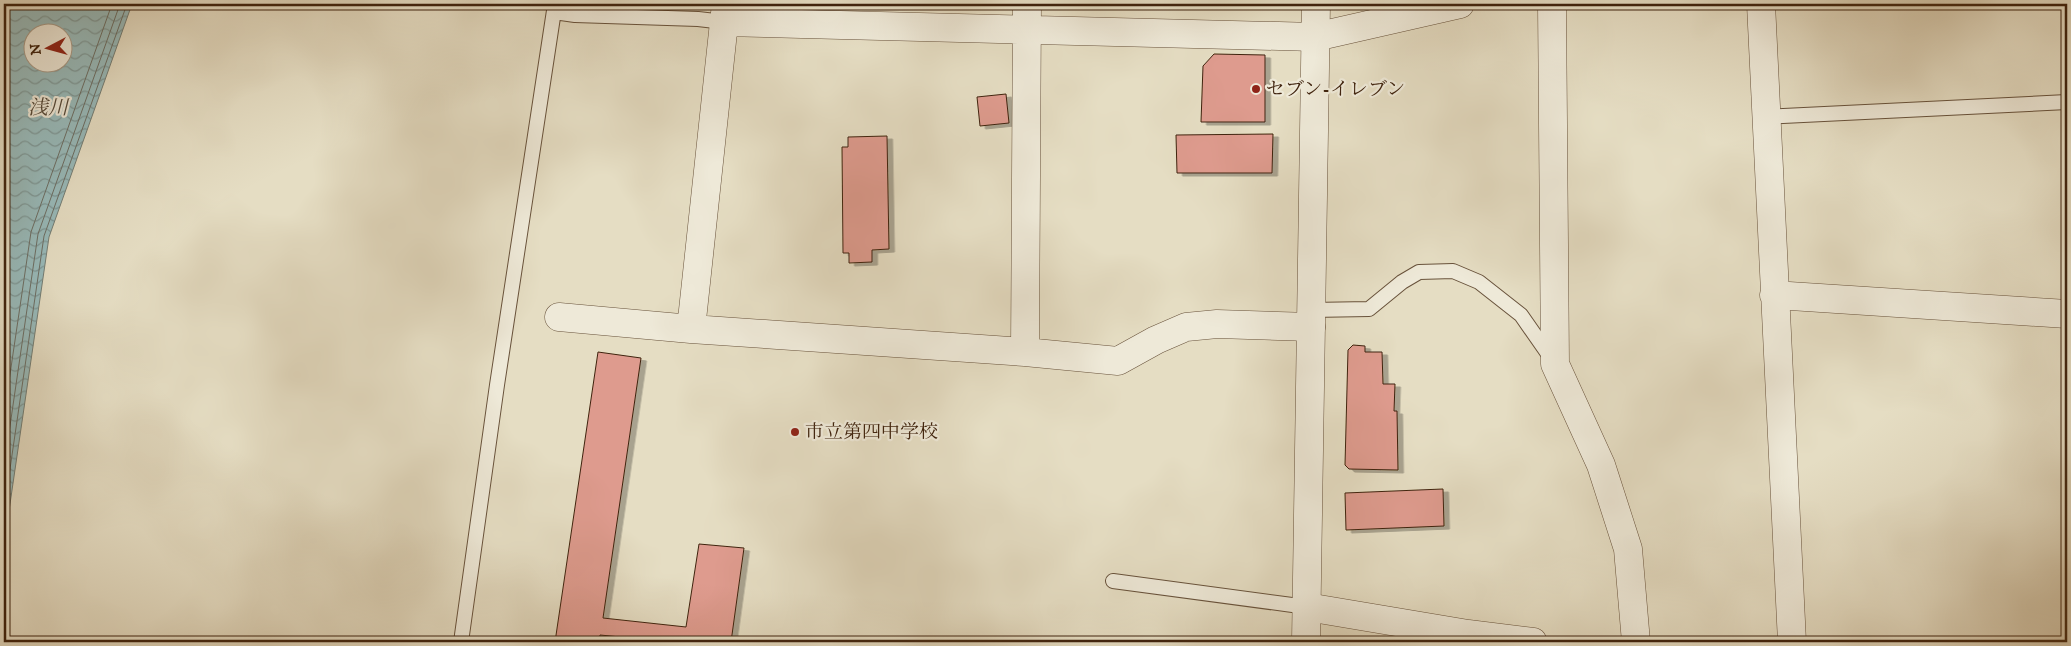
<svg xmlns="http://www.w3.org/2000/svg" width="2071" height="646" font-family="'IM FELL DW Pica','Noto Serif JP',serif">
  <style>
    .water { fill: url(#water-waves); stroke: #747e75; fill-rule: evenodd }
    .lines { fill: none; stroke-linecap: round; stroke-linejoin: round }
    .shore { stroke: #6c6e64; stroke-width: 1 }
    .building { fill: #de9b8e; stroke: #3f230e; filter: url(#shadow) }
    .service-casing { stroke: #68523b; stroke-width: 16 }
    .minor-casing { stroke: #68523b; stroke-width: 29 }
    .tertiary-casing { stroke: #68523b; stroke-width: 29 }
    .service { stroke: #eee9d8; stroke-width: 14 }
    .minor { stroke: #eee9d8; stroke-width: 28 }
    .tertiary { stroke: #eee9d8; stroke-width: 28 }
    .poi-dot { fill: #8f2418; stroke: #eee9d8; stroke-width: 2 }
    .labels { text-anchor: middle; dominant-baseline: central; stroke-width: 4.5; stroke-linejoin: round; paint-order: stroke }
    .poi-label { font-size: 19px; fill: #3f230e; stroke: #eee9d8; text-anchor: start }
    .water-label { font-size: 20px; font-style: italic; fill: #554939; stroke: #eee9d8 }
  </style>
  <defs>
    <pattern id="water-waves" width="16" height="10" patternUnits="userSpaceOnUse" patternTransform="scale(1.25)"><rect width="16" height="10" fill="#98baba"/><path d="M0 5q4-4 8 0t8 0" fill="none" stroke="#7d9796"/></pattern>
    <filter id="shadow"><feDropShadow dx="5.5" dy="3" stdDeviation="0" flood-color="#0004"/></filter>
  </defs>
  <rect width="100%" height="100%" fill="#e5ddc3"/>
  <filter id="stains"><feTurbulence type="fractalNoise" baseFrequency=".004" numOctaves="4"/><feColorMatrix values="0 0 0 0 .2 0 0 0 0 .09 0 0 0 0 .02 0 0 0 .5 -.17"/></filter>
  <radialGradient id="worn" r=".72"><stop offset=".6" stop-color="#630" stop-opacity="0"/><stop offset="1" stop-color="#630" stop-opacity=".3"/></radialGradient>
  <path class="water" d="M4,4H132L49,237L4,545ZM32,32H62V62H32Z"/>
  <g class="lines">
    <path class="shore" d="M4,415L31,232L112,4
      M4,467L38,234L120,4
      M4,510L44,236L127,4"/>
  </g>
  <path class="building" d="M1214,54L1265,55V122H1201L1203,66Z
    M1006,94L1009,123L980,126L977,97Z
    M1273,134L1272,173H1177L1176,135Z
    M887,136L889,249L872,250V262L849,263V253H843L842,147H848V137Z
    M1353,345L1365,346V352H1382L1383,384H1395L1394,411H1397L1398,470L1349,469L1345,465L1348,350Z
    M598,352L641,358L603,618L686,627L699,544L744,548L731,642H672L600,635L599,642H555Z
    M1443,489L1444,526L1346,530L1345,493Z"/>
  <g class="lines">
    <defs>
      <path id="service" d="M554,12L575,15L698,19L724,22
        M1765,117L2067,102
        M1311,310L1369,309L1402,282L1419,272L1453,271L1479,282L1521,315L1551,358
        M1113,581L1307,607
        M461,642L497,385L555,4"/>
      <path id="minor" d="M1552,4L1555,364L1601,465L1628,549L1636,642
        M1761,4L1792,642
        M724,22L1315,37L1460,4
        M1774,295L2067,314
        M559,317L691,329L1025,352L1118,361L1156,340L1186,327L1217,324L1311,327
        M691,329L726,4
        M1025,352L1027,4
        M1307,607L1468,634L1533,642"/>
      <path id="tertiary" d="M1306,642L1316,4"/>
    </defs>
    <use href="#service" class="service-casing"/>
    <use href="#minor" class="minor-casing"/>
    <use href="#tertiary" class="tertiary-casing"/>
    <use href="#service" class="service"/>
    <use href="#minor" class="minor"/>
    <use href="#tertiary" class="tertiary"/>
  </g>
  <g class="poi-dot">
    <circle cx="1256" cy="89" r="5"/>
    <circle cx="795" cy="432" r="5"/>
  </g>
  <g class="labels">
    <g class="poi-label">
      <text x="1266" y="89">セブン-イレブン</text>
      <text x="805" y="432">市立第四中学校</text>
    </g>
    <g class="water-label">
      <text x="48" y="108">浅川</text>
    </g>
  </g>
  <rect width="2071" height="646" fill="none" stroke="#e5ddc3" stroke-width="20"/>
  <rect x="5" y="5" width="2061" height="636" fill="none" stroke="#3f230e" stroke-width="2.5"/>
  <rect x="10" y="10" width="2051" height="626" fill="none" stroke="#3f230e"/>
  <g transform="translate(48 48) rotate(264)"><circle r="24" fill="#eee9d8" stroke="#a89a87"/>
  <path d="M0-4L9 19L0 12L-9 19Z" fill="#8f2418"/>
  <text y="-8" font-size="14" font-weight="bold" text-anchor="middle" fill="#3f230e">N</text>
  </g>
  <rect width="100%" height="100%" filter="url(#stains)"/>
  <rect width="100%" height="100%" fill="url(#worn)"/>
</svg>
